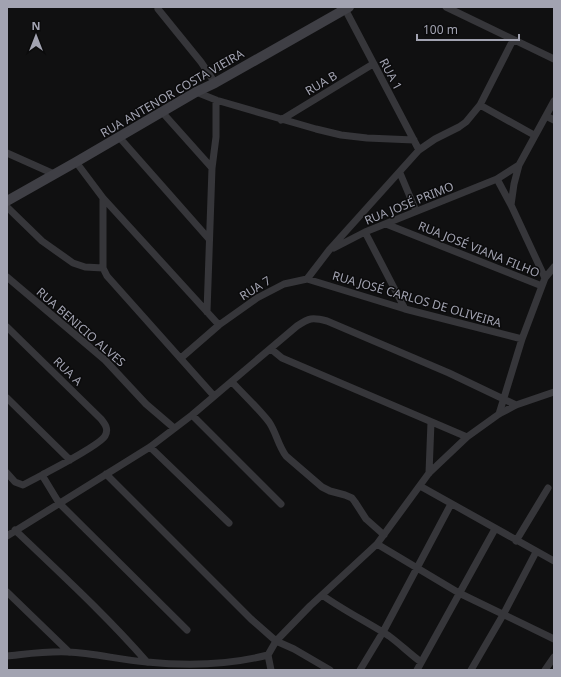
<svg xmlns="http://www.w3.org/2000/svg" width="561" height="677" font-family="'Noto Sans',sans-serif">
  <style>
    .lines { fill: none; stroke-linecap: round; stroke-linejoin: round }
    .street { stroke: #36363a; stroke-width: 7 }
    .secondary { stroke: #3f3f45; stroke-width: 10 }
    .labels { text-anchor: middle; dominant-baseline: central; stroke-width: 3; stroke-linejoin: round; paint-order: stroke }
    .street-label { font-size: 12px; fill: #a2a3b1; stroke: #0b0b0c }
  </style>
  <rect width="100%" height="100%" fill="#101011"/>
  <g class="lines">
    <path class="street" d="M446,7L554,59
      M158,9L201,62L215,83
      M345,9L419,150
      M196,92L216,100L316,129L341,135L367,138L414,140
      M480,105L534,135
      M162,112L212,168L207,312
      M546,116L554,120
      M281,120L373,64
      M119,137L209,239
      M7,153L54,174
      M76,162L103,198V268L107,276L214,396
      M212,168L216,137V100
      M400,173L416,211
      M497,179L511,205L545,278
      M103,198L219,325
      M511,205L514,184L519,165L554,101
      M7,207L42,241L73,263L85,267L103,268
      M386,224L542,286
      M365,232L405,309
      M334,248L365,232L497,179L519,165
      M7,277L105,360L146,404L174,428
      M307,279L330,249L419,150L435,139L459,127L466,122L480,105L513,40
      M7,327L101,419C105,424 109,429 105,436C100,445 53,469 42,475
      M271,349L282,358L467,437
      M181,358L219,325L257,298L284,284L307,279L405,309L522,339
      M232,382C244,395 258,408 269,422C276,432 278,445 286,456L322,487L330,491L345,495L352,498L355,502L366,519L384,535
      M7,398L70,460
      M499,414L522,339L545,278L554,267
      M192,415L281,504
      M150,447L229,523
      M7,473L15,482L23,485L42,475L59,503L187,630
      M429,473L431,422
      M106,474L251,619L276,641L294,649L330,670
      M420,486L554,561
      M15,530C60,573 106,615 147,662
      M7,536L150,447L192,415L297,326C309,318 312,317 327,321L449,373L516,405
      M516,541L548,488
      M377,544L459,593L554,639
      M7,592L69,652
      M322,595C343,610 367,622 389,636C400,644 410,654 421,662
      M268,655L271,670
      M7,656C27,654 47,651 68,652C94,653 120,660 147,662C187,666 229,665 268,655L276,641L310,606L377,544L429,473L467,437L499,414L516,405L554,392
      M360,670L383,632L451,504
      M417,670L495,529
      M471,670L503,615L536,552
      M545,670L554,657"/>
    <path class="secondary" d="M7,201L76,162L196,92L215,83L349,7"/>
  </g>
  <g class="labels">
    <g class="street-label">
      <text transform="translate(391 74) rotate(62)">RUA 1</text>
      <text transform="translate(321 83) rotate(-31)">RUA B</text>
      <text transform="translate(172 93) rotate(-30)">RUA ANTENOR COSTA VIEIRA</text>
      <text transform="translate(409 203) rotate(-22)">RUA JOSÉ PRIMO</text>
      <text transform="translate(479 249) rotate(22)">RUA JOSÉ VIANA FILHO</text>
      <text transform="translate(255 288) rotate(-32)">RUA 7</text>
      <text transform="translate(417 299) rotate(16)">RUA JOSÉ CARLOS DE OLIVEIRA</text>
      <text transform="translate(81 327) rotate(41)">RUA BENICIO ALVES</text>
      <text transform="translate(68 371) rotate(44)">RUA A</text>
    </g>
  </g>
  <rect width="561" height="677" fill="none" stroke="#a2a3b1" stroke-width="16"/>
  <g transform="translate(36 36)" stroke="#0b0b0c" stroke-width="3" paint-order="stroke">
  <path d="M0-3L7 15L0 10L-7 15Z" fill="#a2a3b1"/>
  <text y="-6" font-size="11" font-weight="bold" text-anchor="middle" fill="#a2a3b1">N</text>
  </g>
  <path d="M417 34v6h102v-6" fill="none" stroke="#a2a3b1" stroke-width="2"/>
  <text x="423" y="34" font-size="12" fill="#a2a3b1" stroke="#0b0b0c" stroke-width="3" paint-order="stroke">100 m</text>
</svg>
